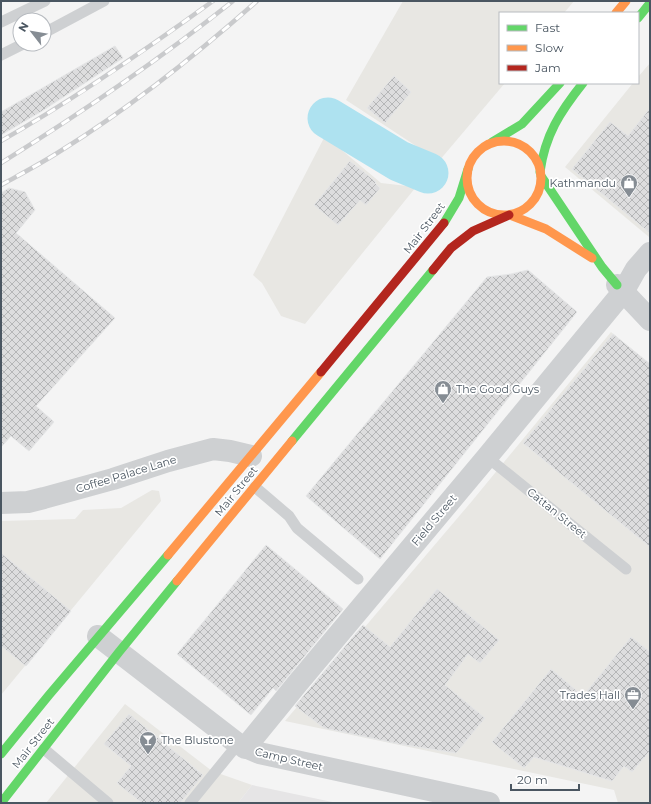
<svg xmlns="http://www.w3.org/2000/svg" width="651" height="804" font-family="Montserrat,sans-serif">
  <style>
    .commercial { fill: #e8e7e3 }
    .education { fill: #e6e5e6 }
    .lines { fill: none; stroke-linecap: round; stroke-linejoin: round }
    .river { stroke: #aee2f0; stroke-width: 41 }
    .building { fill: url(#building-cross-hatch); stroke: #e5e6e7 }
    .lane { stroke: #ced0d2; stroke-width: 11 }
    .street { stroke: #ced0d2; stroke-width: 22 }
    .fast { stroke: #63d668; stroke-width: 9 }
    .slow { stroke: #ff974d; stroke-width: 9 }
    .jam { stroke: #b3261e; stroke-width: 9 }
    .rail-casing { stroke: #c9cacc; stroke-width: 4.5 }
    .rail { stroke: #fff; stroke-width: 3; stroke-dasharray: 9; stroke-linecap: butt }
    .labels { text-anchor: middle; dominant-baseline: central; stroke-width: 3.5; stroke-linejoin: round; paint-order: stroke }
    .poi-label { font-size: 11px; fill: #4a5661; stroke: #fff; text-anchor: end }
    .street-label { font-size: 11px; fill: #4a5661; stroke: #fff }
  </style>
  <defs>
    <pattern id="building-cross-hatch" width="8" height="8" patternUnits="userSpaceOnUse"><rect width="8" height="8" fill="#ddddde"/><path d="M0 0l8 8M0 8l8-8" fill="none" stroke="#b5b6b7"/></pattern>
  </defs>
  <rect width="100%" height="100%" fill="#f4f4f4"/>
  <path class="commercial" d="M403,1H574L564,13H500V83H505L439,161L346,100Z
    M650,63V236L649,237L565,167L633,83H638V77Z
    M325,136L381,183L416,187L305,324L281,316L262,283L253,275Z
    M611,332L650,364V803H618L614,790L285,721L472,501Z
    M152,490L159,491L161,501L1,695V521L75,519L83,510L121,508Z
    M125,704L212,771L252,785L238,803H46Z"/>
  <path class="education" d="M252,785L337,803H238Z"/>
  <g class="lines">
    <path class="river" d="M328,118L399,161L428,173"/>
  </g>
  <path class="building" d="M115,46L123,58L42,111L1,135V112Z
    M394,76L411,92L385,123L367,108Z
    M650,108V233L572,169L610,122L628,136Z
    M350,161L376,182L375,183L380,188L366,205L360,200L338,225L314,205Z
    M9,188L25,192L35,210L16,233L115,318L36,406L54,422L29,451L11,436L1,447V193Z
    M528,270L577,312L380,559L306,496L487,277L511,274Z
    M613,334L650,364V547L523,443Z
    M266,545L343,609L276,691L273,688L251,715L177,654Z
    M1,553L71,611L26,666L1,646Z
    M437,589L499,640L480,663L468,654L445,685L485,718L456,753L399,744L324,728L295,706L363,625L390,647Z
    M631,637L650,652V751L632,772L624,766L612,781L534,757L524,768L492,742L551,669L583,696Z
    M129,714L203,775L180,803H142L117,783L131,766L104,744Z"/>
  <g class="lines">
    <path class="lane" d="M1,22L45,1
      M44,33L104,1
      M1,55L23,44
      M487,457L626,569
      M255,487L289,516L297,528L358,579
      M44,749L108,803
      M190,803L238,744"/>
    <path class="street" d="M617,285L650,320
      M1,503L28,502L44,498L113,479L168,461L213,449L230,451L251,456
      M98,636L238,744L259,753L489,803
      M245,748L297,684L487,457L623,292L636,269L650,253"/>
    <path class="fast" d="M638,18L650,3
      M492,142L522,124L560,83
      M540,172C545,135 560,112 583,83
      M541,176L602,267L617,285
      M444,223L459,198L468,169
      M292,441L433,270
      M1,754L49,695L168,555
      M1,803L119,652L177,581"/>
    <path class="slow" d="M616,13L626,1
      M467 178a37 37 0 1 1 74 0a37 37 0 1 1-74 0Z
      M510,215L546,229L592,258
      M168,555L321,372
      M177,581L292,441"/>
    <path class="jam" d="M433,270L451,248L473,231L509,215
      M321,372L444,223"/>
    <defs>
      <path id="rail" d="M1,141C75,99 144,51 213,1
        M1,163C81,113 159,60 233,1
        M1,185C21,174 42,163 62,150C131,107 196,55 257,1"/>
    </defs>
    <use href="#rail" class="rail-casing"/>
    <use href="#rail" class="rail"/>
  </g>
  <defs>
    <symbol id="shop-pin" viewBox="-11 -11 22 30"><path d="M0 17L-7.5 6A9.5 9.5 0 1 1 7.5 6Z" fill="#868d94" stroke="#fff"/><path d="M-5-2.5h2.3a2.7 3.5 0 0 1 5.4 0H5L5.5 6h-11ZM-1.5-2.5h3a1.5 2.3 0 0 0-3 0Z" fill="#fff"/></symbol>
    <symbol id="office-pin" viewBox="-11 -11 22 30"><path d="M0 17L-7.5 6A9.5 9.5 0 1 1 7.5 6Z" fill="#868d94" stroke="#fff"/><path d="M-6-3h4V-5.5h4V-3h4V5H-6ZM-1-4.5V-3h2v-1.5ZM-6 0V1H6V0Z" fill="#fff"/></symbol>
    <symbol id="bar-pin" viewBox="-11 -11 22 30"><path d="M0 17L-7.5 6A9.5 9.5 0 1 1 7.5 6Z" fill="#868d94" stroke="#fff"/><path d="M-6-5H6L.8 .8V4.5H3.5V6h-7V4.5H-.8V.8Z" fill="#fff"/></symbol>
  </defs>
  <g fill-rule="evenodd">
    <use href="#shop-pin" x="619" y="173" width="20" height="27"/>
    <use href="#shop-pin" x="433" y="379" width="20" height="27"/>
    <use href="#office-pin" x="623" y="685" width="20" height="27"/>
    <use href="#bar-pin" x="138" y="730" width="20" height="27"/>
  </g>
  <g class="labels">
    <g class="poi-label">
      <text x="616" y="183">Kathmandu</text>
      <text x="456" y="389" text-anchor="start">The Good Guys</text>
      <text x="620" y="695">Trades Hall</text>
      <text x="161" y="740" text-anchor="start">The Blustone</text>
    </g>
    <g class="street-label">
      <text transform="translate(424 228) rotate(-53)">Mair Street</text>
      <text transform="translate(126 474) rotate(-17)">Coffee Palace Lane</text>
      <text transform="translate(236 491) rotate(-51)">Mair Street</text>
      <text transform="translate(557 513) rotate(39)">Cattan Street</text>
      <text transform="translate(434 520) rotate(-50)">Field Street</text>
      <text transform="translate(33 743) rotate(-52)">Mair Street</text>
      <text transform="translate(289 759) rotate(13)">Camp Street</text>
    </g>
  </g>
  <rect width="651" height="804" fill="none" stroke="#4a5661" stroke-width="4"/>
  <rect x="499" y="12" width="140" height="72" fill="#ffffff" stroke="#b7bbc0"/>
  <rect x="507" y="25" width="20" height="6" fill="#63d668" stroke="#b7bbc0"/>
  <text x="535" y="32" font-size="12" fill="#4a5661">Fast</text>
  <rect x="507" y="45" width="20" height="6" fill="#ff974d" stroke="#b7bbc0"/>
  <text x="535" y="52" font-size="12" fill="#4a5661">Slow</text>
  <rect x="507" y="65" width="20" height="6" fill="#b3261e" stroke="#b7bbc0"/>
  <text x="535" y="72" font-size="12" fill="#4a5661">Jam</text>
  <g transform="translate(32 32) rotate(301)"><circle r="19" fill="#ffffff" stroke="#b7bbc0"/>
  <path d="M0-3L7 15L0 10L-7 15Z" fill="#868d94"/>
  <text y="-6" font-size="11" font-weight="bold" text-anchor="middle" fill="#4a5661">N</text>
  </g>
  <path d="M511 784v6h68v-6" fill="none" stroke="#4a5661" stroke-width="2"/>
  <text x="517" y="784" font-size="12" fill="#4a5661" stroke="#ffffff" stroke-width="3" paint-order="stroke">20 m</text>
</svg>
